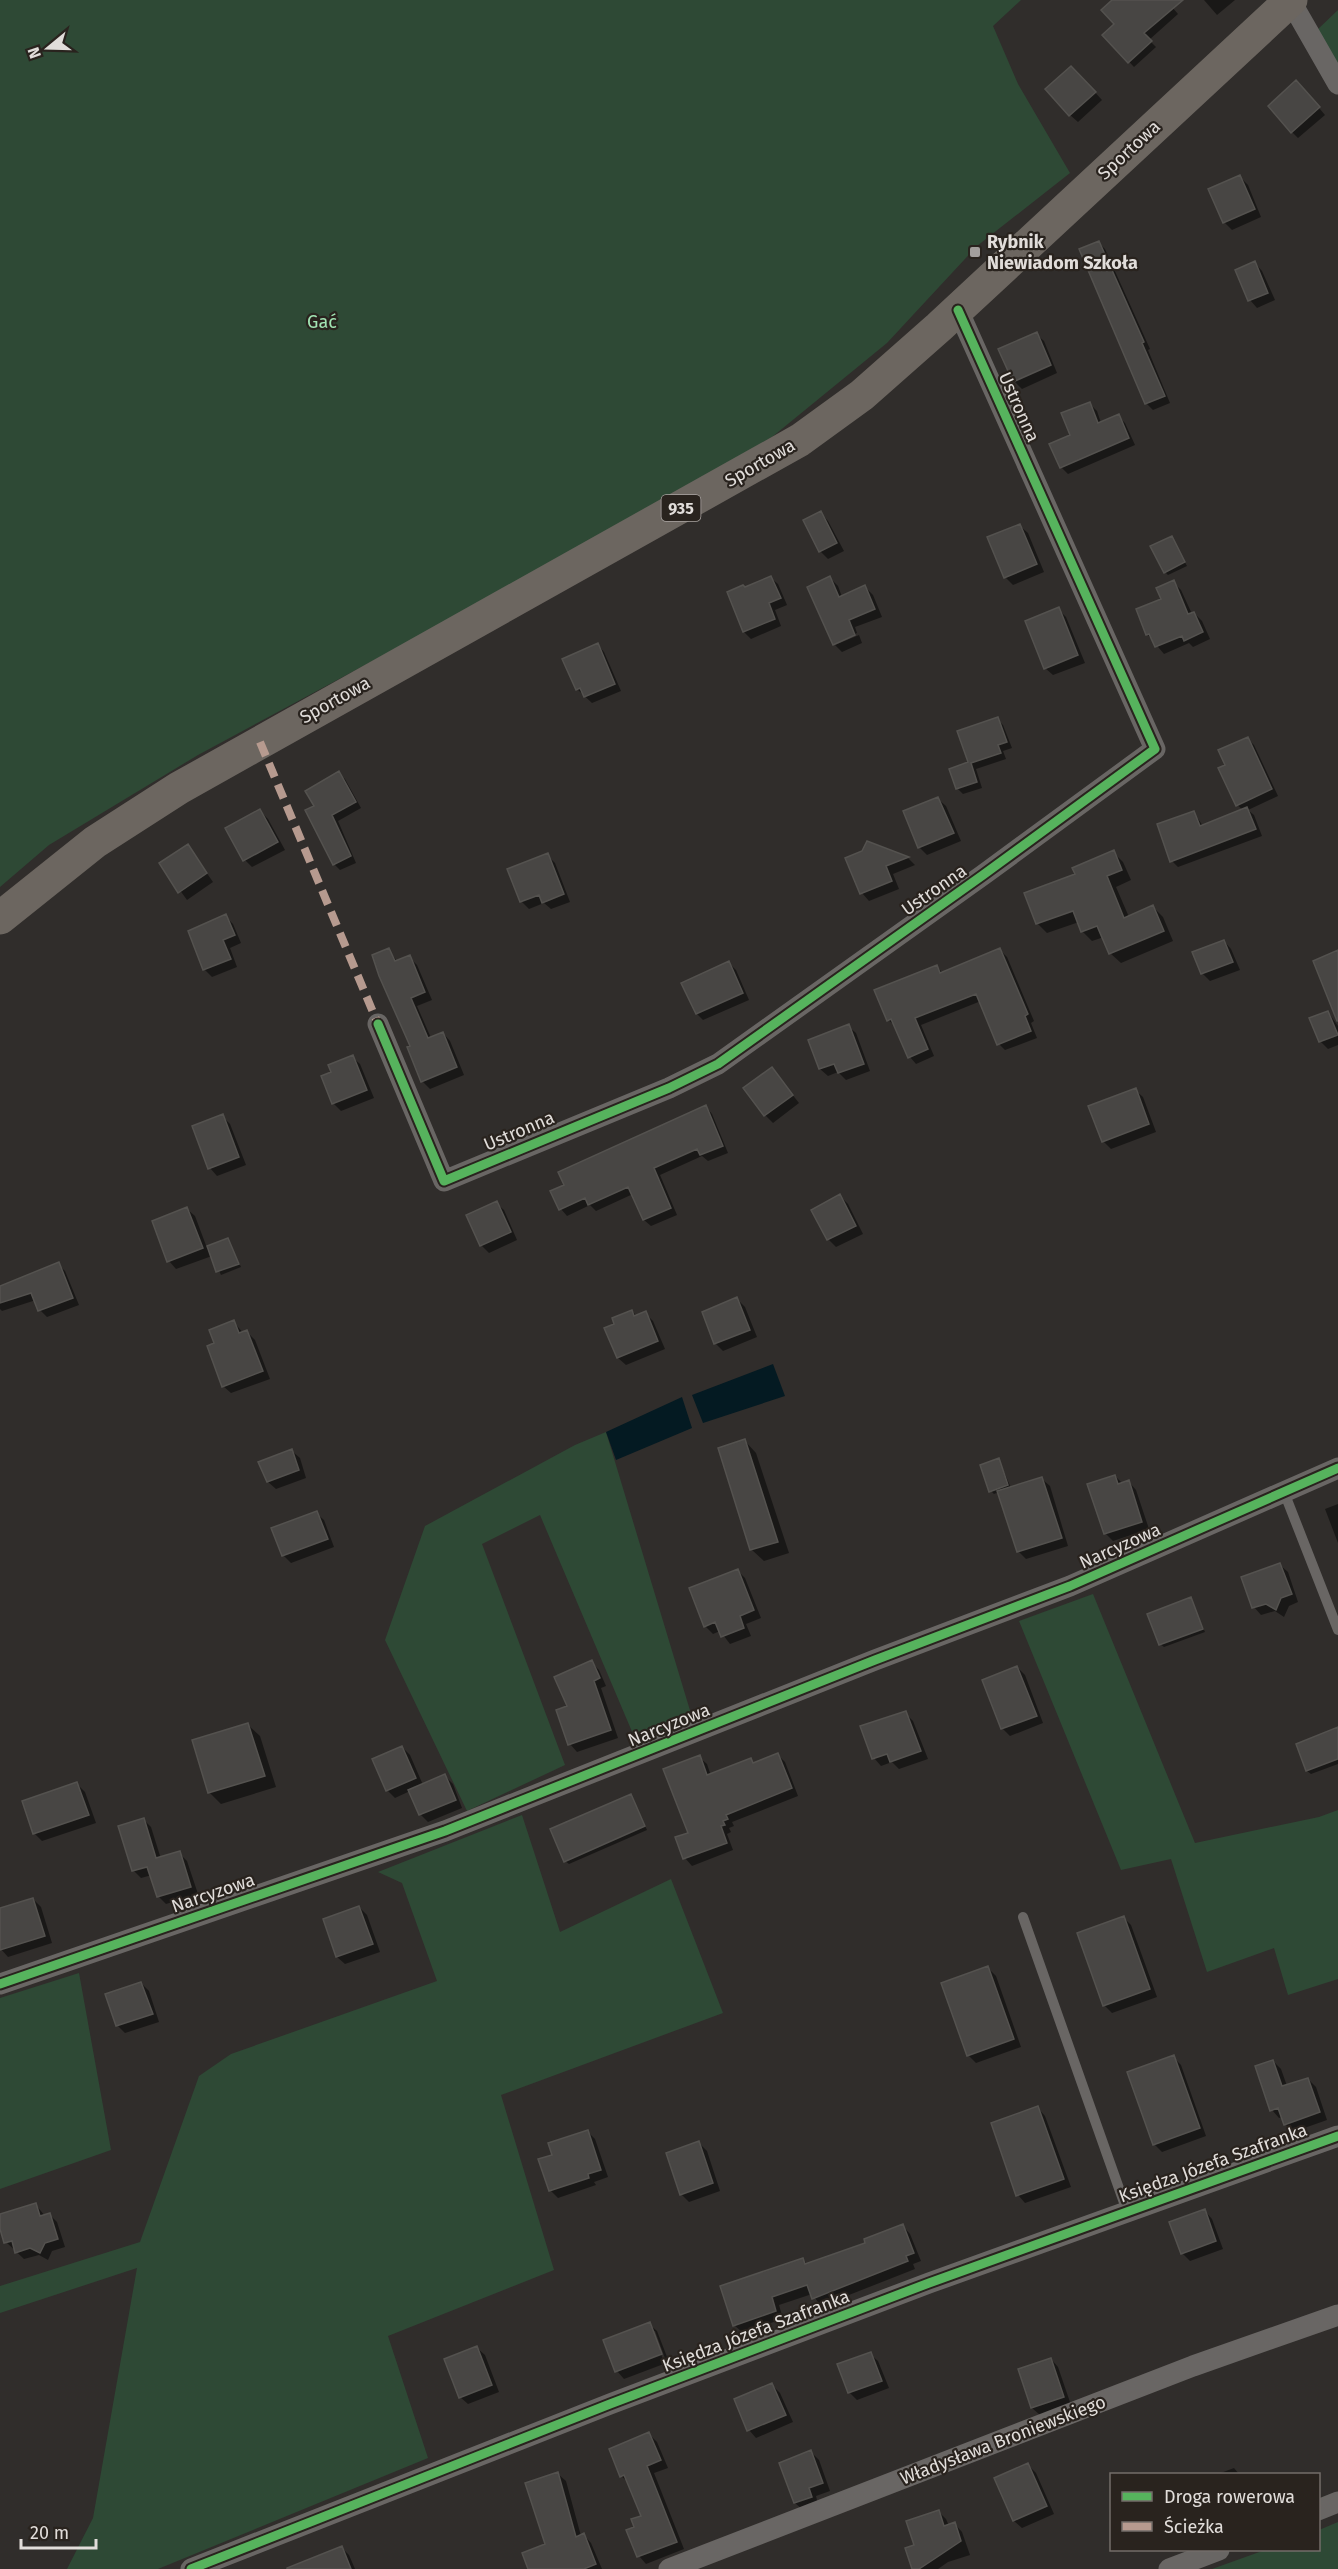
<svg xmlns="http://www.w3.org/2000/svg" width="1338" height="2569" font-family="'Fira Sans',sans-serif">
  <style>
    .green { fill: #2e4935 }
    .water { fill: #041a22 }
    .shadow { fill: #0007; fill-rule: evenodd }
    .building { fill: #484644; stroke: #54524f; stroke-width: 1.5 }
    .lines { fill: none; stroke-linecap: round; stroke-linejoin: round }
    .lane { stroke: #696664; stroke-width: 10 }
    .street { stroke: #696664; stroke-width: 21 }
    .primary { stroke: #6c6660; stroke-width: 33 }
    .quiet { stroke: #b69a8f; stroke-width: 8; stroke-dasharray: 15 8; stroke-linecap: butt }
    .cycleway-casing { stroke: #29231e; stroke-width: 13 }
    .cycleway { stroke: #56b35d; stroke-width: 9 }
    .poi-dot { fill: #a39f9d; stroke: #29231e; stroke-width: 2 }
    .labels { text-anchor: middle; dominant-baseline: central; stroke-width: 4.5; stroke-linejoin: round; paint-order: stroke }
    .shield { fill: #29231e; stroke: #aaa5a2; stroke-width: 1.5 }
    .shield-label { font-size: 16px; font-weight: bold; fill: #e1ddda }
    .street-label { font-size: 18px; fill: #e1ddda; stroke: #29231e }
    .poi-label { font-size: 18px; font-weight: bold; fill: #e1ddda; stroke: #29231e; text-anchor: start }
    .park-label { font-size: 18px; fill: #a1e4b3; stroke: #29231e }
  </style>
  <rect width="100%" height="100%" fill="#302d2b"/>
  <path class="green" d="M0,0H1021L993,26L1018,84L1070,173L977,246L887,343L772,437L573,553L198,755L49,845L0,887Z
    M1338,10V67L1316,31Z
    M606,1432L692,1717L636,1741L540,1515L482,1544L565,1765L467,1811L385,1640L425,1526L575,1445Z
    M1093,1594L1195,1843L1319,1817L1338,1810V1979L1288,1995L1274,1948L1207,1972L1171,1859L1121,1870L1019,1621Z
    M522,1815L560,1932L671,1879L723,2013L501,2095L554,2270L388,2336L428,2458L158,2569H67L93,2518L137,2268L0,2313V2286L140,2242L199,2076L231,2054L437,1981L402,1883L378,1872Z
    M79,1973L111,2150L0,2189V1998Z
    M1338,2522V2569H1212L1265,2550H1318L1319,2530Z"/>
  <path class="water" d="M773,1364L785,1396L703,1423L692,1395Z
    M682,1397L692,1428L616,1460L606,1432Z"/>
  <path class="shadow" d="M1115,0H1166L1178,14L1149,40L1156,47L1134,67L1104,35L1116,24Z
    M1204,0H1235L1217,15Z
    M1079,75L1102,100L1078,122L1070,115Z
    M1303,89L1325,115L1298,138L1292,132Z
    M1240,177L1248,185L1261,217L1232,230L1224,222Z
    M1098,242L1105,249L1150,349L1148,350L1170,403L1153,410L1146,403Z
    M1255,263L1262,271L1275,300L1257,308L1250,300Z
    M1036,334L1044,341L1057,373L1022,389L1014,381Z
    M1090,404L1097,411L1101,423L1118,416L1125,423L1135,445L1068,474L1061,467L1072,436Z
    M821,513L828,521L844,551L828,559L820,551Z
    M1020,526L1028,533L1044,572L1013,585L1005,577Z
    M1172,538L1187,566L1168,575L1165,572Z
    M771,578L778,584L787,605L775,610L781,626L751,639L744,632L729,593L745,589Z
    M830,578L838,586L842,597L865,587L873,595L882,617L855,627L857,633L835,642V645Z
    M1173,582L1181,590L1192,614L1194,613L1202,621L1210,639L1193,647L1189,643L1164,654L1147,634L1163,600Z
    M1058,609L1066,617L1085,663L1053,675L1045,668Z
    M859,635L862,643L842,652L835,645Z
    M598,645L604,652L621,691L592,703L577,689Z
    M997,719L1003,725L1012,748L1003,751L1006,759L976,769L982,788L963,794L957,788Z
    M1247,738L1254,745L1278,796L1248,810L1254,815L1262,836L1178,867L1172,861L1194,813L1203,826L1243,810L1237,805L1227,766Z
    M338,773L345,779L361,808L338,821L356,863L340,870L334,864L316,806Z
    M938,799L946,806L961,841L927,855L919,847Z
    M260,811L268,819L285,850L252,867L245,860Z
    M867,843L908,858L915,865L893,874L899,889L869,901L862,893L847,859L863,853Z
    M188,846L213,882L187,900L161,864Z
    M1113,852L1123,862L1131,880L1116,887L1129,917L1153,907L1163,917L1173,941L1121,963L1110,953L1104,937L1092,941L1082,931L1079,922L1047,933L1037,923L1077,875Z
    M547,855L555,863L570,902L551,909L544,903L529,909L521,901Z
    M225,916L233,924L241,943L230,948L237,967L212,977L204,969Z
    M1224,941L1231,949L1240,970L1210,981L1203,974L1194,953Z
    M388,950L398,962L409,957L417,965L432,1000L417,1006L431,1038L443,1033L450,1041L464,1075L430,1089L422,1081L412,1047Z
    M1000,950L1007,957L1034,1021L1031,1023L1037,1038L1005,1050L999,1044L981,1001L921,1025L934,1056L916,1064L910,1057L896,1026L888,1020L936,966L943,973Z
    M729,963L736,970L749,1000L703,1020L697,1014Z
    M1328,1012L1338,1026V1045L1328,1049L1320,1041Z
    M848,1026L856,1033L870,1071L846,1080L838,1072L828,1076L820,1069Z
    M352,1057L360,1064L374,1098L341,1111L333,1103V1073Z
    M772,1069L799,1103L773,1123L765,1115Z
    M1135,1090L1143,1097L1156,1132L1111,1149L1103,1141Z
    M706,1107L712,1114L728,1153L708,1161L702,1156L660,1175L677,1215L651,1226L644,1220L633,1194L596,1211L590,1205L567,1216L561,1209Z
    M222,1116L230,1124L246,1165L217,1176L210,1168Z
    M840,1196L848,1204L863,1234L836,1247L828,1239L813,1211Z
    M496,1203L504,1210L517,1240L489,1253L481,1245L468,1216Z
    M187,1209L195,1216L207,1248L228,1240L241,1267L221,1275L212,1256L176,1269L169,1261Z
    M58,1264L65,1271L79,1305L47,1317L40,1310L36,1300L2,1311L0,1309V1287Z
    M737,1299L745,1307L757,1337L723,1351L715,1343Z
    M632,1311L637,1316L645,1313L653,1321L665,1349L626,1365L618,1358L616,1324Z
    M234,1322L243,1333L247,1332L255,1340L270,1379L231,1393L223,1386L216,1344Z
    M745,1441L756,1453L789,1553L764,1561L752,1550L720,1449Z
    M292,1451L300,1458L306,1478L276,1489L268,1482L260,1463Z
    M999,1460L1011,1488L1042,1479L1050,1486L1068,1546L1026,1559L1018,1551L999,1492L994,1494L991,1491Z
    M1115,1476L1123,1484L1129,1482L1136,1490L1149,1529L1113,1541L1105,1533Z
    M1338,1504V1543L1325,1509Z
    M316,1513L324,1520L334,1547L291,1563L283,1555Z
    M1280,1565L1288,1572L1298,1602L1289,1606L1284,1617L1275,1611L1261,1615L1254,1607Z
    M738,1571L745,1578L761,1618L746,1624L751,1636L730,1644L720,1631L713,1634L705,1626Z
    M1190,1599L1205,1632L1164,1647L1160,1644Z
    M591,1662L599,1670L606,1686L601,1688L618,1738L577,1752L570,1744L569,1707Z
    M1017,1667L1025,1675L1043,1723L1010,1736L1003,1729L984,1681Z
    M905,1713L913,1721L928,1759L899,1769L892,1762L881,1766L874,1758Z
    M248,1725L260,1736L276,1787L221,1804L209,1792Z
    M1338,1729V1764L1311,1774L1307,1771Z
    M402,1747L410,1755L423,1785L445,1776L453,1784L462,1808L428,1822L420,1814L410,1791L395,1798L387,1790Z
    M778,1755L785,1762L798,1796L732,1822L734,1826L729,1828L731,1832L727,1834L733,1850L692,1866L685,1858L677,1838L690,1833L699,1757L707,1764L711,1776L750,1760L754,1764Z
    M77,1784L85,1792L96,1823L42,1841L35,1834L24,1802Z
    M631,1796L647,1830L569,1864L565,1861Z
    M144,1820L151,1827L161,1859L179,1853L187,1861L198,1894L166,1904L158,1896L152,1875L141,1878L133,1870Z
    M33,1899L41,1907L52,1943L8,1957L0,1948V1909Z
    M359,1907L367,1915L380,1952L345,1964L337,1957Z
    M1124,1918L1131,1925L1157,1997L1112,2013L1104,2005Z
    M988,1968L996,1976L1021,2047L976,2063L968,2055Z
    M141,1983L149,1991L159,2022L125,2033L118,2026L107,1995Z
    M1173,2057L1181,2065L1206,2136L1162,2152L1154,2144Z
    M1273,2061L1281,2069L1287,2086L1308,2079L1316,2087L1327,2120L1293,2132L1285,2124L1283,2117L1279,2118L1272,2110Z
    M1038,2108L1045,2116L1071,2187L1025,2203L1018,2195Z
    M587,2131L595,2139L608,2177L594,2182L596,2185L558,2198L550,2190Z
    M699,2143L707,2151L720,2191L689,2202L681,2194Z
    M36,2205L45,2216L50,2215L57,2222L65,2247L52,2251L48,2260L39,2255L24,2259L6,2242L0,2224V2216Z
    M1205,2211L1212,2219L1223,2249L1190,2261L1182,2253Z
    M903,2226L910,2234L921,2261L913,2264L915,2269L821,2306L812,2294L779,2305L783,2319L742,2332L734,2325L803,2259L808,2265L867,2243Z
    M649,2324L657,2331L669,2362L624,2379L617,2371ZM652,2331H655L666,2361L664,2362Z
    M477,2348L485,2355L499,2392L468,2404L460,2397Z
    M870,2354L878,2361L889,2388L857,2400L850,2393L839,2365Z
    M1051,2359L1058,2367L1071,2405L1040,2415L1032,2408L1020,2370Z
    M772,2385L780,2393L793,2422L756,2438L749,2430Z
    M649,2434L657,2442L668,2468L654,2473L684,2549L646,2564L639,2556L636,2527L643,2516L629,2483L621,2476Z
    M811,2452L819,2460L830,2491L816,2496L818,2504L803,2510L795,2503Z
    M1028,2465L1036,2473L1054,2514L1022,2528L1014,2521L996,2479Z
    M1234,2468L1239,2474H1218Z
    M558,2474L566,2481L581,2536L584,2535L591,2543L602,2569H530L547,2545Z
    M939,2512L946,2519L949,2526L955,2524L962,2532L970,2555L948,2562L938,2569H914L916,2546Z
    M342,2548L349,2555L355,2569H302Z"/>
  <path class="building" d="M1112,0H1183L1144,33L1152,41L1128,63L1102,35L1114,24L1101,10Z
    M1071,66L1096,92L1069,116L1045,89Z
    M1296,80L1320,107L1291,133L1268,106Z
    M1240,175L1255,209L1223,223L1208,189Z
    M1099,241L1144,342L1142,343L1165,396L1145,404L1079,249Z
    M1255,261L1268,293L1248,301L1235,270Z
    M1037,332L1051,365L1013,382L998,349Z
    M1090,402L1098,423L1119,414L1129,438L1060,468L1049,444L1070,435L1061,413Z
    M821,511L837,543L819,552L803,520Z
    M1020,524L1037,564L1004,578L987,537Z
    M1172,536L1185,562L1164,573L1150,546Z
    M771,576L781,598L769,603L775,619L743,632L727,592L743,585L745,587Z
    M830,576L839,597L865,585L875,609L849,620L855,635L833,645L807,587Z
    M1174,580L1188,614L1194,612L1203,632L1184,641L1182,636L1155,647L1149,634L1146,635L1136,609L1161,599L1156,588Z
    M1059,607L1078,655L1044,669L1025,621Z
    M598,643L615,684L584,697L580,688L576,690L562,659Z
    M998,717L1007,742L998,745L1001,753L971,763L977,782L956,789L949,769L968,762L957,731Z
    M1248,737L1272,789L1236,806L1218,768L1225,765L1218,750Z
    M339,771L356,802L332,815L351,856L333,865L305,810L314,806L305,791Z
    M938,797L954,833L918,848L903,811Z
    M1247,807L1256,829L1170,862L1157,824L1194,811L1200,826Z
    M260,809L278,842L243,861L225,828Z
    M867,841L909,857L886,866L892,881L860,894L845,858L862,851Z
    M188,844L207,873L178,893L159,863Z
    M1114,850L1122,870L1107,876L1124,918L1153,905L1164,931L1109,954L1097,926L1081,932L1073,911L1036,924L1024,893L1075,874L1072,868Z
    M548,853L564,894L542,903L539,895L520,902L507,869Z
    M226,914L235,935L223,940L231,959L203,970L188,931Z
    M1224,940L1233,962L1201,974L1192,952Z
    M389,948L395,961L410,955L425,992L411,998L428,1038L443,1032L457,1067L421,1082L407,1047L410,1046L379,976L372,955Z
    M1000,948L1028,1014L1025,1016L1031,1031L997,1045L976,994L915,1018L928,1049L908,1058L891,1019L887,1021L874,990L937,965L940,973Z
    M1338,950V1021H1337L1313,961Z
    M729,961L743,993L696,1014L681,983Z
    M1328,1011L1338,1035L1319,1042L1309,1018Z
    M849,1024L864,1064L838,1073L834,1064L819,1069L808,1040Z
    M353,1055L367,1090L332,1104L321,1076L331,1072L328,1065Z
    M772,1067L793,1095L764,1116L743,1088Z
    M1136,1088L1149,1124L1102,1142L1088,1106Z
    M706,1105L723,1146L700,1155L697,1149L654,1168L671,1208L643,1220L628,1187L588,1205L585,1198L559,1210L550,1191L564,1185L558,1172Z
    M223,1114L239,1157L208,1169L192,1126Z
    M840,1194L856,1226L827,1240L811,1210Z
    M497,1201L511,1232L480,1246L466,1215Z
    M187,1207L203,1248L167,1262L152,1221Z
    M228,1238L239,1264L216,1272L207,1246Z
    M59,1262L73,1298L38,1311L31,1293L0,1303V1286Z
    M737,1297L750,1330L714,1344L702,1312Z
    M632,1310L634,1316L646,1311L658,1341L617,1358L604,1328L614,1324L612,1318Z
    M234,1320L239,1333L247,1330L263,1371L222,1387L207,1346L214,1343L209,1330Z
    M745,1439L778,1542L750,1550L718,1448Z
    M292,1449L299,1470L267,1482L258,1462Z
    M999,1458L1008,1485L989,1492L980,1465Z
    M1115,1475L1118,1484L1129,1480L1142,1522L1104,1534L1087,1484Z
    M1042,1477L1062,1538L1017,1552L997,1491Z
    M317,1511L328,1539L282,1556L271,1528Z
    M1280,1563L1292,1594L1281,1598L1276,1610L1266,1604L1252,1608L1241,1577Z
    M738,1569L754,1610L740,1616L744,1628L721,1637L715,1622L704,1627L689,1588Z
    M1191,1597L1203,1629L1159,1645L1147,1614Z
    M592,1660L600,1678L594,1681L611,1730L568,1745L556,1710L567,1706L554,1677Z
    M1017,1666L1037,1716L1001,1729L982,1680Z
    M906,1711L921,1751L890,1762L887,1754L872,1759L860,1726Z
    M248,1723L265,1776L208,1793L192,1740Z
    M1338,1727V1759L1306,1771L1296,1744Z
    M402,1746L416,1778L386,1791L372,1759Z
    M778,1753L792,1788L726,1815L728,1819L723,1821L725,1825L721,1826L727,1843L683,1859L675,1837L688,1833L663,1769L700,1755L707,1775L751,1758L753,1763Z
    M445,1774L456,1800L419,1815L408,1790Z
    M77,1782L89,1815L33,1834L22,1801Z
    M631,1794L645,1826L564,1862L550,1829Z
    M144,1818L156,1858L180,1851L191,1887L157,1897L147,1867L132,1871L118,1826Z
    M33,1898L45,1936L0,1950V1908Z
    M359,1906L373,1944L336,1957L323,1919Z
    M1124,1916L1150,1989L1103,2006L1077,1933Z
    M988,1966L1014,2039L967,2056L941,1983Z
    M141,1982L153,2014L116,2026L105,1994Z
    M1174,2055L1200,2128L1153,2145L1127,2072Z
    M1273,2060L1282,2086L1308,2078L1320,2112L1284,2125L1278,2108L1270,2111L1255,2066Z
    M1038,2106L1064,2179L1016,2196L991,2123Z
    M588,2130L601,2170L588,2174L589,2178L549,2191L538,2159L552,2155L548,2143Z
    M699,2141L713,2183L680,2195L666,2153Z
    M36,2203L40,2216L50,2213L58,2239L45,2243L40,2253L30,2248L15,2253L12,2241L4,2243L0,2229V2214Z
    M1205,2209L1216,2241L1181,2254L1169,2222Z
    M903,2224L914,2253L906,2256L908,2261L812,2299L807,2285L772,2297L776,2311L733,2326L720,2286L803,2258L805,2264L865,2243L864,2239Z
    M650,2322L662,2354L615,2372L603,2340Z
    M477,2346L492,2385L459,2398L444,2359Z
    M871,2352L882,2381L848,2393L837,2364Z
    M1051,2358L1064,2397L1031,2408L1018,2369Z
    M772,2383L786,2415L747,2431L734,2399Z
    M649,2432L661,2460L647,2466L677,2542L637,2557L626,2530L634,2527L631,2519L641,2516L624,2475L620,2477L609,2449Z
    M811,2450L823,2483L809,2488L812,2497L794,2503L779,2463Z
    M1028,2463L1047,2506L1013,2521L994,2478Z
    M558,2472L576,2537L584,2533L596,2564L584,2569H528L522,2553L545,2544L525,2483Z
    M939,2510L944,2526L955,2522L961,2541L919,2569H912L905,2548L914,2545L906,2521Z
    M342,2546L351,2569H287V2568Z"/>
  <g class="lines">
    <path class="lane" d="M1284,1492L1338,1630
      M1023,1917L1127,2211"/>
    <path class="street" d="M1290,0L1338,84
      M378,1024L444,1181L669,1088L718,1064L983,875L1155,749L958,310
      M0,1984L445,1831L875,1660L1070,1586L1338,1468
      M1318,2510L1338,2502
      M191,2569L610,2404L929,2283L1338,2136
      M669,2569L1193,2366L1338,2315
      M1169,2569L1219,2550"/>
    <path class="primary" d="M0,918L95,842L179,788L800,440L862,395L939,327L1291,0"/>
    <path class="quiet" d="M260,742L378,1024"/>
    <defs>
      <path id="cycleway" d="M378,1024L444,1181L669,1088L718,1064L983,875L1155,749L958,310
        M0,1984L445,1831L875,1660L1070,1586L1338,1468
        M191,2569L610,2404L929,2283L1338,2136"/>
    </defs>
    <use href="#cycleway" class="cycleway-casing"/>
    <use href="#cycleway" class="cycleway"/>
  </g>
  <rect class="poi-dot" x="969" y="246" width="12" height="12" rx="3"/>
  <g class="labels">
    <rect class="shield" x="661.5" y="495" width="39" height="26" rx="4.5"/>
    <g class="shield-label">
      <text x="681" y="508">935</text>
    </g>
    <g class="street-label">
      <text transform="translate(1129 150) rotate(-43)">Sportowa</text>
      <text transform="translate(1019 407) rotate(66)">Ustronna</text>
      <text transform="translate(760 463) rotate(-30)">Sportowa</text>
      <text transform="translate(335 700) rotate(-29)">Sportowa</text>
      <text transform="translate(934 890) rotate(-35)">Ustronna</text>
      <text transform="translate(519 1131) rotate(-23)">Ustronna</text>
      <text transform="translate(1120 1546) rotate(-24)">Narcyzowa</text>
      <text transform="translate(669 1725) rotate(-22)">Narcyzowa</text>
      <text transform="translate(213 1893) rotate(-19)">Narcyzowa</text>
      <text transform="translate(1213 2163) rotate(-20)">Księdza Józefa Szafranka</text>
      <text transform="translate(756 2331) rotate(-21)">Księdza Józefa Szafranka</text>
      <text transform="translate(1003 2440) rotate(-21)">Władysława Broniewskiego</text>
    </g>
    <g class="poi-label">
      <text x="987" y="242">Rybnik<tspan x="987" dy="21">Niewiadom Szkoła</tspan></text>
    </g>
    <g class="park-label">
      <text x="322" y="322">Gać</text>
    </g>
  </g>
  <rect x="1110" y="2473" width="210" height="78" fill="#29231e" stroke="#736d69" stroke-width="1.5"/>
  <rect x="1122" y="2492" width="30" height="9" fill="#56b35d" stroke="#736d69" stroke-width="1.5"/>
  <text x="1164" y="2503" font-size="18" fill="#e1ddda">Droga rowerowa</text>
  <rect x="1122" y="2522" width="30" height="9" fill="#b69a8f" stroke="#736d69" stroke-width="1.5"/>
  <text x="1164" y="2533" font-size="18" fill="#e1ddda">Ścieżka</text>
  <g transform="translate(48 48) rotate(251)" stroke="#29231e" stroke-width="4.5" paint-order="stroke">
  <path d="M0-4.5L10 22L0 15L-10 22Z" fill="#e1ddda"/>
  <text y="-9" font-size="16" font-weight="bold" text-anchor="middle" fill="#e1ddda">N</text>
  </g>
  <path d="M21 2539v9h75v-9" fill="none" stroke="#e1ddda" stroke-width="3"/>
  <text x="30" y="2539" font-size="18" fill="#e1ddda" stroke="#29231e" stroke-width="4.5" paint-order="stroke">20 m</text>
</svg>
